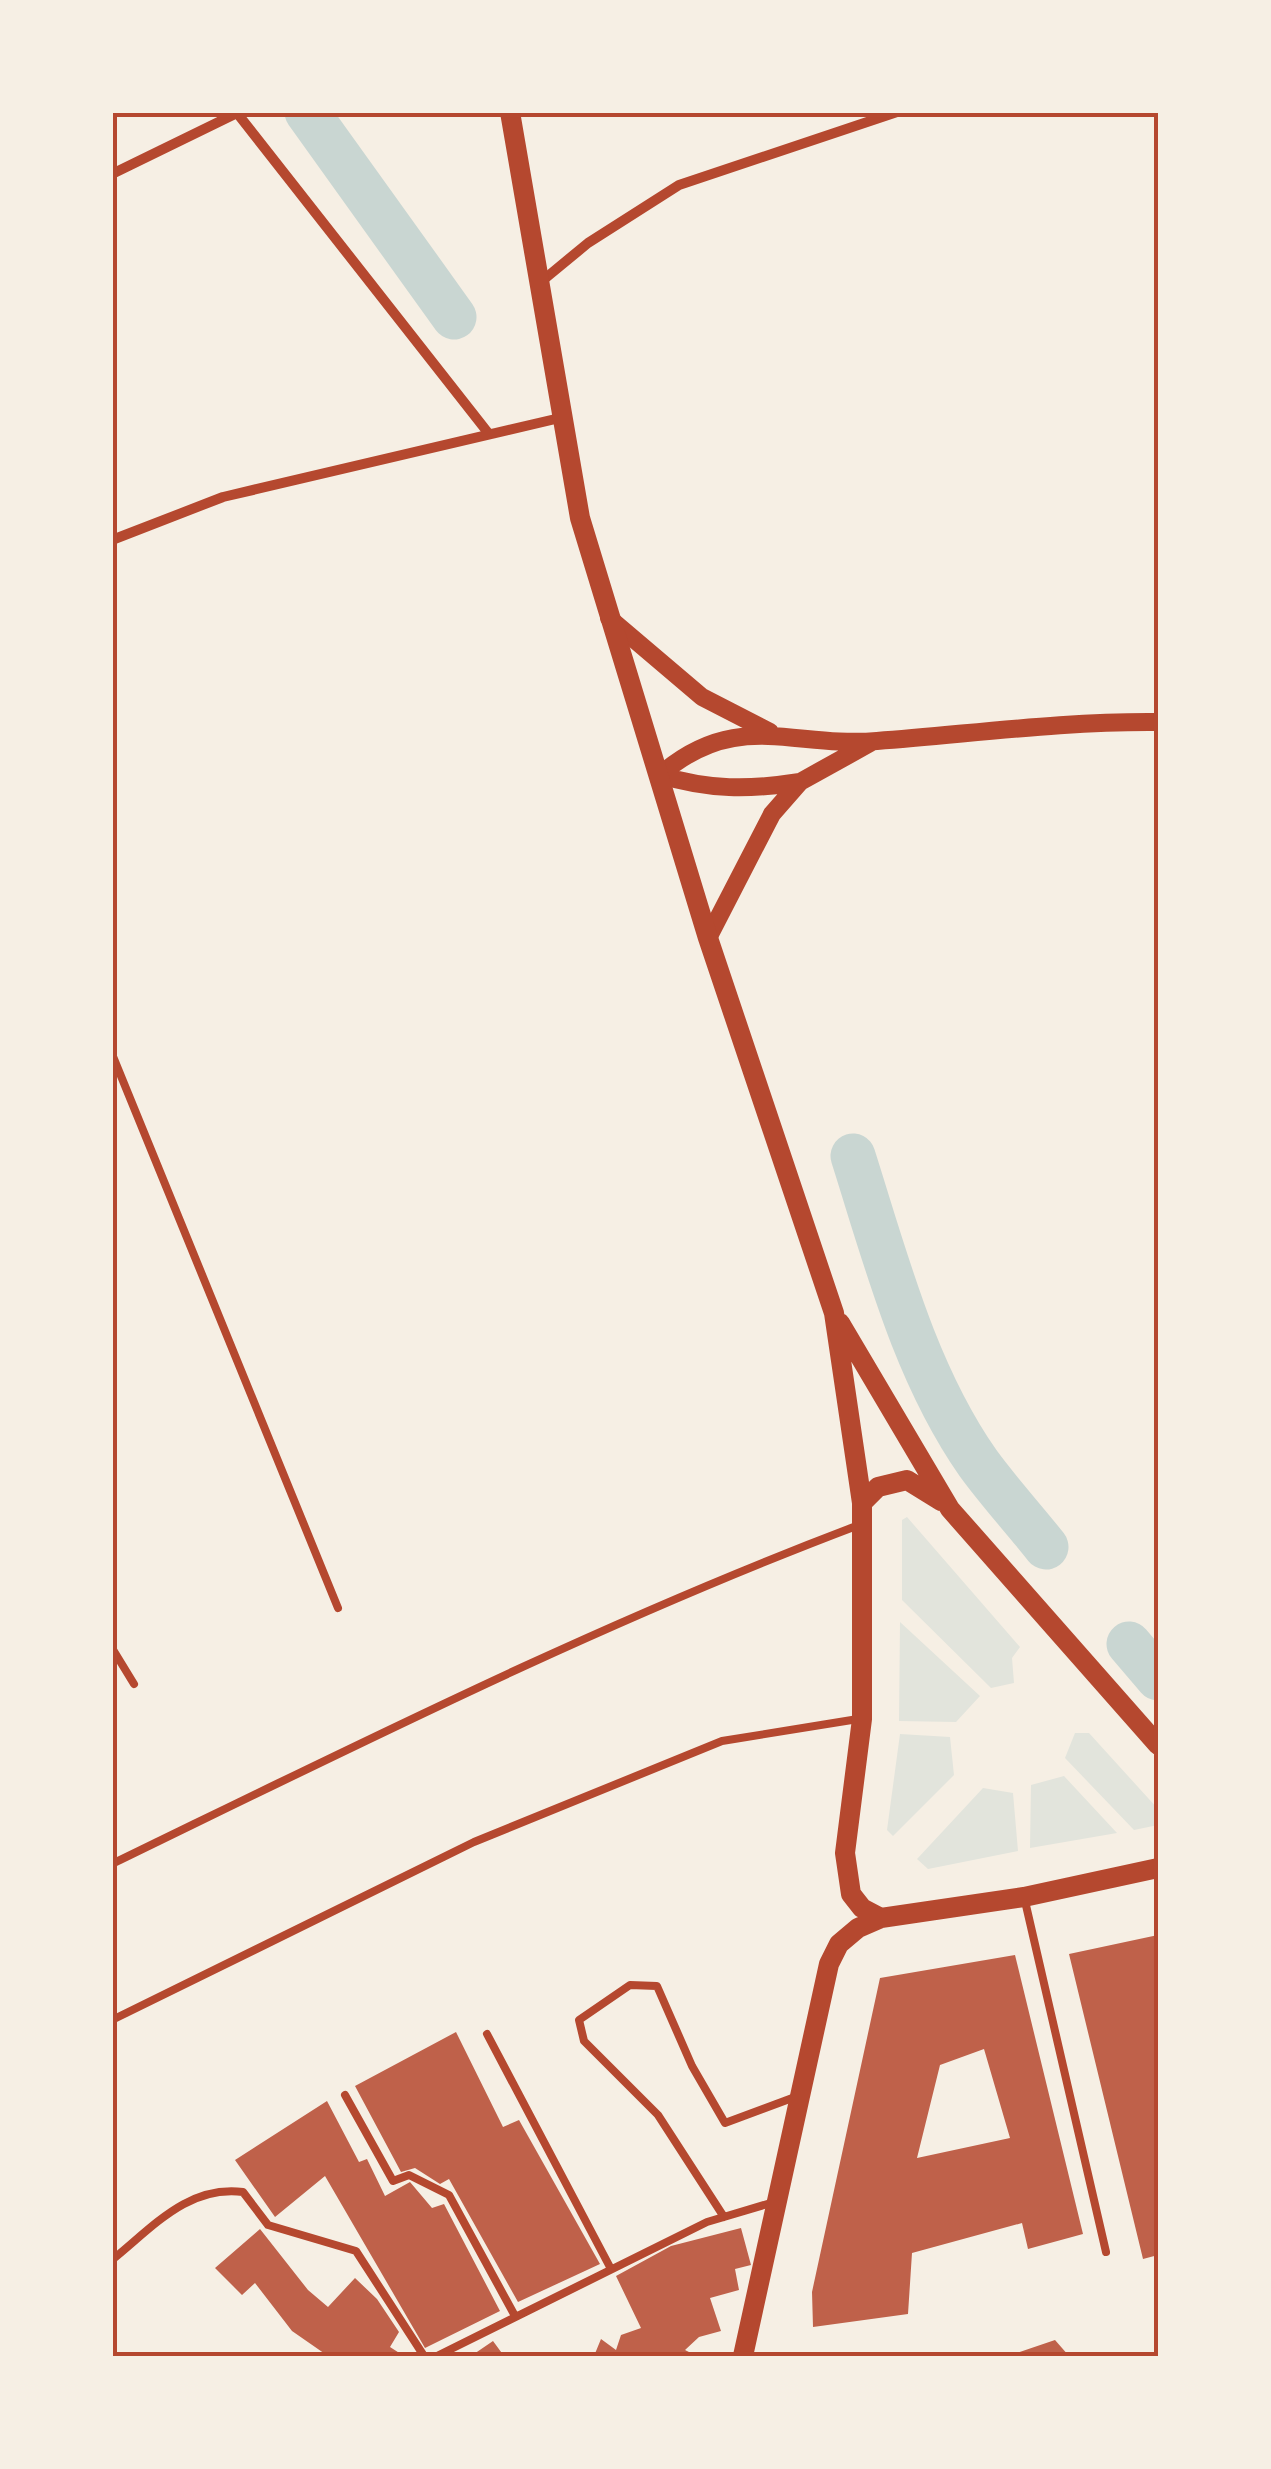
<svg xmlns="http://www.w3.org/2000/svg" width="1271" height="2469" font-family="'Alegreya Sans',sans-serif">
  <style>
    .green { fill: #e2e4dc }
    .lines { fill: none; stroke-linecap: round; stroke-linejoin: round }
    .canal { stroke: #c9d6d2; stroke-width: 45 }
    .building { fill: #bf614a; fill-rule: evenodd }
    .service { stroke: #b5482f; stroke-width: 8 }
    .minor { stroke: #b5482f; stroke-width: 10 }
    .tertiary { stroke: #b5482f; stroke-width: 18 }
    .secondary { stroke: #b5482f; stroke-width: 20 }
    .neatline { fill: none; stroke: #b5482f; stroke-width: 4 }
  </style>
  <rect width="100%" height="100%" fill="#f6efe4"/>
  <path class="green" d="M907,1517L1020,1647L1012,1658L1014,1683L991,1688L902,1600V1520Z
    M900,1622L980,1696L956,1722L899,1721Z
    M1075,1733H1089L1158,1809V1825L1134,1830L1065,1758Z
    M900,1734L950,1737L954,1775L893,1836L887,1830Z
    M1064,1776L1117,1833L1030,1848L1031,1785Z
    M983,1788L1013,1793L1018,1851L928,1869L917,1859Z"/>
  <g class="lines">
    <path class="canal" d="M307,112L454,317
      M853,1156C886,1260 915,1373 978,1463C999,1492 1024,1519 1046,1547
      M1129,1644L1158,1678"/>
  </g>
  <path class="building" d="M1158,1935V2255L1143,2259L1069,1954Z
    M1015,1955L1083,2234L1028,2249L1022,2223L912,2253L908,2314L813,2327L812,2292L880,1978ZM984,2049L1010,2138L917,2158L940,2065Z
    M456,2032L503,2127L519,2120L600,2264L518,2302L449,2179L440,2184L415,2168L401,2172L355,2086Z
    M327,2101L359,2162L367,2159L385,2196L410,2182L432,2208L444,2204L500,2311L425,2348L325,2176L275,2217L235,2160Z
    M741,2228L751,2265L735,2269L739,2290L710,2298L721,2331L699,2337L685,2350L697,2356H594L601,2339L616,2350L621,2335L641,2328L616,2276L671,2246Z
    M260,2229L308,2290L328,2307L355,2278L377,2299L399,2332L390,2347L404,2356H328L292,2331L255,2283L242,2295L215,2268Z
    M1055,2340L1069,2356H1008Z
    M493,2341L504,2356H471Z"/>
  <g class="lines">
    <path class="service" d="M112,1054L338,1608
      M112,1648L134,1684
      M112,1864C359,1744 602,1622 859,1525
      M1025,1901L1106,2252
      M112,2020L474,1842L722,1741L858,1719
      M487,2034L611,2269
      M345,2095L393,2181L409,2175L449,2195L515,2316
      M724,2217L658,2115L584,2041L579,2020L630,1985L657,1986L692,2066L725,2123L795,2097
      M112,2260C153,2227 188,2185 243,2192L268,2225L356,2251L424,2356
      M437,2356L707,2222L774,2202"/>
    <path class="minor" d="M112,174L237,113L489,434
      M542,281L588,243L679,185L897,112
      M112,540L223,497L564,417"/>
    <path class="tertiary" d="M609,618L702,697L770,732
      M660,775C736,709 792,748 877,741C971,734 1064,721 1158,722
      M660,775C709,790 749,790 800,782
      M708,938L772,814L800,782L872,742"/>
    <path class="secondary" d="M510,112L580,518L708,938L834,1313L862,1503V1719L845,1853L851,1894L862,1908L881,1918
      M840,1323L950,1509L1158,1745
      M862,1503L878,1487L907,1480L941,1501
      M743,2356L829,1964L839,1944L858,1928L881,1918L1024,1897L1158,1868"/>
  </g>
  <rect width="1271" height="2469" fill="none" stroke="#f6efe4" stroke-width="230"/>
  <rect x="115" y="115" width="1041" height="2239" class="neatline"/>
</svg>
